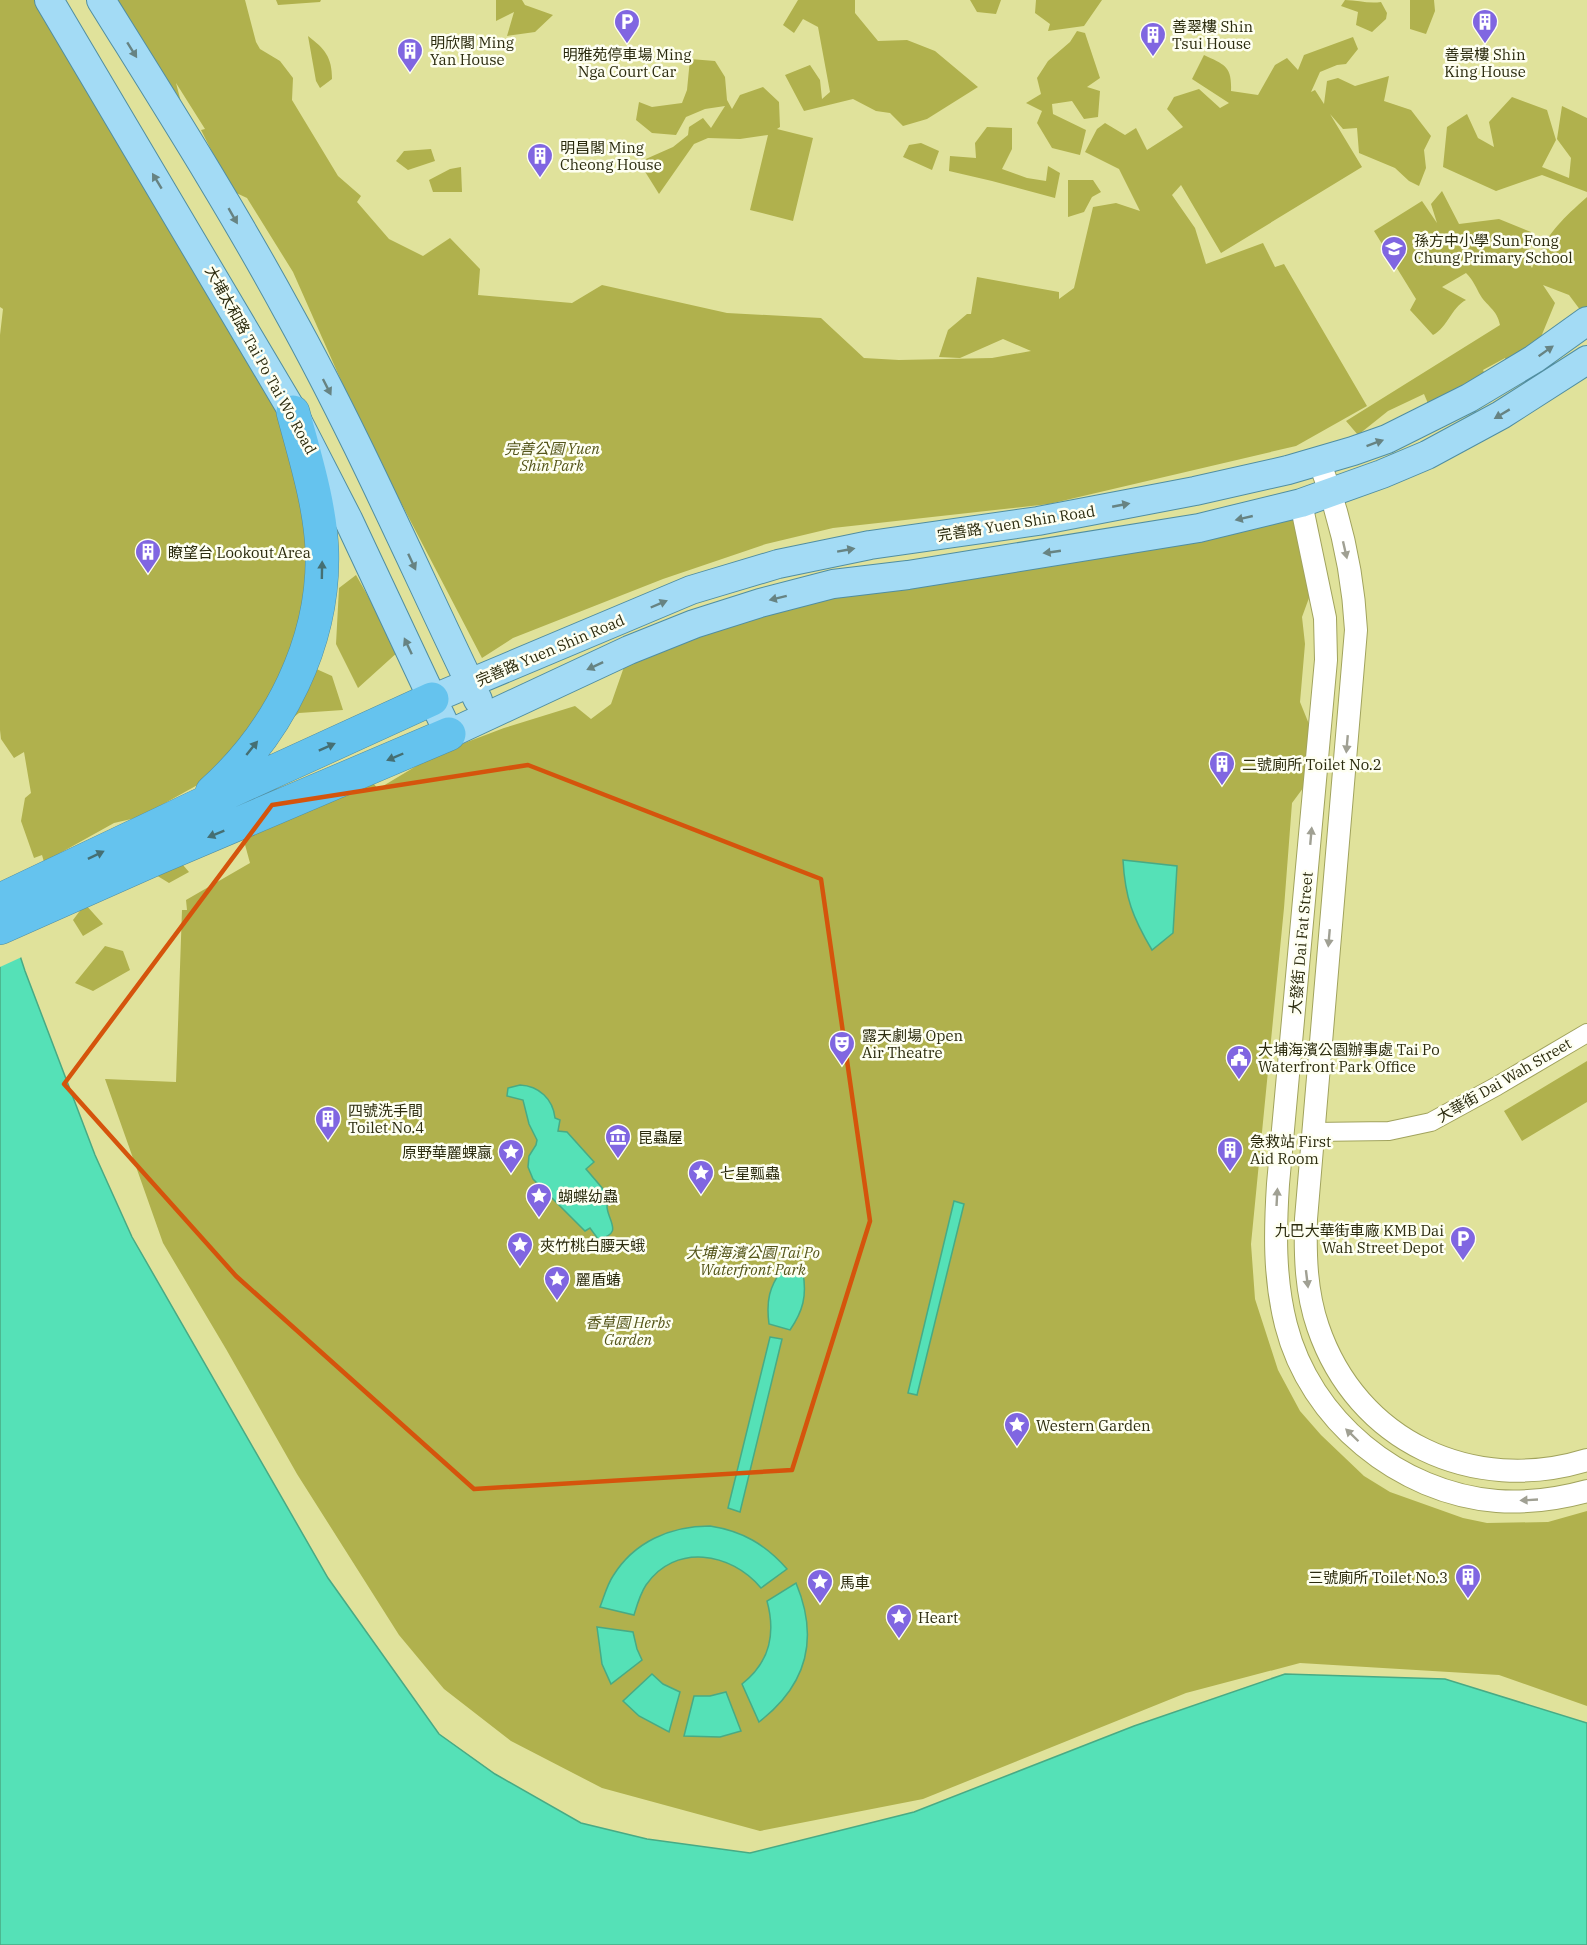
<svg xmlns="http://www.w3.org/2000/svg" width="1587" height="1945" font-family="'IBM Plex Serif','Noto Sans TC',serif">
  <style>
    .green { fill: #b0b14d }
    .water { fill: #55e1b7; stroke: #48aa84; stroke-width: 1.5 }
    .pier { fill: #e0e29b }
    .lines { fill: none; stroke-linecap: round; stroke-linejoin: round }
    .minor-casing { stroke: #a1a35d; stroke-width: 20 }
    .tertiary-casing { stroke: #a1a35d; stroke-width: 24 }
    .primary-casing { stroke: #518ea0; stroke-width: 30 }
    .motorway-casing { stroke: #518ea0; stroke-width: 34 }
    .minor { stroke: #fff; stroke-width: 18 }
    .tertiary { stroke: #fff; stroke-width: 22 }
    .primary { stroke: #a3dbf5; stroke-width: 28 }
    .motorway { stroke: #65c3ee; stroke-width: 33 }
    .oneway { fill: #678382 }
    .oneway2 { fill: #a0a093 }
    .oneway3 { fill: #456f73 }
    .marked { fill: none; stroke: #d5540c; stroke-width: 4.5; stroke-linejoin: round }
    .labels { text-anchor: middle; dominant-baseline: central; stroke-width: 5; stroke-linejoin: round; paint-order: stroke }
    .poi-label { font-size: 15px; fill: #2b2b0e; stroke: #fefff1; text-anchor: start }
    .street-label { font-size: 15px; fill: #2b2b0e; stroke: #fefff1 }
    .park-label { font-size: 15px; font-style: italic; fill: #55561a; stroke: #fefff1 }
  </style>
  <rect width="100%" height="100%" fill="#e0e29b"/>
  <path class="green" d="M0,0H35L242,348L302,458L316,539L294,659L332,676L343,710L299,713L228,768L140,817L114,823L44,862L42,855L34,858L21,821L25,798L31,793L24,752L14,758L1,739L0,730V335L3,309L0,307Z
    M118,0H245L256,42L260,49L280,61L293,78L292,100L338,176L361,196L357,202L389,239L423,256L450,238L480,269L478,295L572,303L602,285L727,313L821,318L864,358L899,360L992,358L1031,351L1003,339L960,358L939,357L948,330L967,314H971L977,277L1059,292V299L1074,288L1093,207L1116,203L1140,211L1119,169L1085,152L1097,129L1105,123L1125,135L1136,128L1147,150L1183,127L1167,109L1174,97L1199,89L1220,108L1229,103L1192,79L1204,55C1225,65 1232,66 1231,91L1258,95L1275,65L1287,58L1298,70L1304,55L1353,37L1358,49L1346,64L1337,65L1320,72L1311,92L1315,90L1324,104L1327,81L1338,78L1355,86L1389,76L1384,101L1411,110L1431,136L1424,150L1426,168L1419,186L1409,181L1395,168L1359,153L1357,128L1343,129L1330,114L1362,167L1221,253L1181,185L1172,195L1195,228L1206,264L1263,243L1275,267L1284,264L1367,406L1296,446L1049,504L833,528L766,544L663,579L513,638L482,658L363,430L293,272L247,198L232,191L201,130L205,129L176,83L181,102L129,35Z
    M276,0H321L320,2L278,5Z
    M496,0H522L525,5L553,15L535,32L507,36L514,12L496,21Z
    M798,0H855V13L878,41L907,40L935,51L978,87L927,119L903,126L890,113L876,111L853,99L804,111L785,75L810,65L820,80L822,99L830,92L818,27L803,19L794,33L783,25Z
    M970,0H1001L996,14L977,12Z
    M1036,0H1102L1084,26L1048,31L1050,24L1035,13Z
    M1345,0C1358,0 1368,4 1381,2L1387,13L1386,19L1372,32L1356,25L1358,12L1341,6Z
    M1410,0H1434L1435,11L1426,34L1410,29Z
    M1077,31L1085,33L1100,78L1087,87L1100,91L1098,117L1084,119L1072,101L1052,104L1053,114L1086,130L1080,155L1052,148L1037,123L1042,111L1026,103L1041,94L1037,78L1048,61L1070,42Z
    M308,36C325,49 332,57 332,79L320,88L316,81Z
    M690,59L715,61L725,77L727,100L732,109L740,95L763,87L779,102L780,127L777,129L813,138L793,221L750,210L768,135L740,139L708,138L694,144L659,194L639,162L673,147L688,135L689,127L703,118L711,128L725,106L705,109L686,117L676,135L652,133L636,120L639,102L652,107L682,103L687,90Z
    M1512,97L1547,110L1556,140L1542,167L1569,178L1571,158L1557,139L1562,106L1587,118V192L1542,175L1496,191L1443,167L1447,127L1467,114L1478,138L1494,147L1489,122Z
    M987,127L1012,128V149L1002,169L1027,178L1046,181L1048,166L1060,173L1055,198L992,181L949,171L950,156L976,158L975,143Z
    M921,143L939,151L932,170L903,157L909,145Z
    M431,149L435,161L408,170L396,161L404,151Z
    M461,167L462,192H433L429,180L450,169Z
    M1068,180H1093L1101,192L1092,197L1084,212L1068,217Z
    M1442,191L1459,224L1499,219L1531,232L1528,262L1532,268C1547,234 1559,222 1587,197V319L1569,295L1543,285L1555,303L1536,349L1513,378L1505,358L1483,370L1493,391L1432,413L1424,394L1388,411L1358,435L1346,421L1500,325C1497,309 1486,306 1479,293C1475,285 1472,279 1466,273L1442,287L1466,300C1451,308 1448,327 1433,335L1410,310L1416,299L1374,231L1422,201L1437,223L1431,204Z
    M1296,503L1324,557L1302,617L1305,644L1300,702L1313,734L1312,776L1292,803L1284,908L1251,1244L1255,1299L1278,1370L1300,1411L1321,1435L1364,1476L1390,1492L1463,1518L1487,1523L1548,1522L1587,1511V1706L1499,1675L1300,1663L1186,1693L923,1799L760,1831L602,1788L511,1741L444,1689L399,1635L297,1474L226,1349L163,1243L105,1079L176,1082L182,910H187L186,900L250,863L241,830L197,817L268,783L304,805L366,774L378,789L438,753L504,728L575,706L591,719L611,704L625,664L724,614Z
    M356,575L399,651L358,688L336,644L339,588Z
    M165,844L189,872L169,883L151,872Z
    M85,904L103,924L83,936L73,920Z
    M105,946L123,951L130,970L93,991L75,983Z
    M1587,1061V1102L1522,1141L1504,1111Z"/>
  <path class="water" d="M1123,860L1177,866L1173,933L1152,950C1133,918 1125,898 1123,860Z
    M0,886L7,916L25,971L95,1155L132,1237L328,1578L439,1734L495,1774L581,1823L647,1839L750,1853L914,1812L1134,1726L1285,1674L1445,1679L1587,1723V1945H0Z
    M520,1085C539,1086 553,1099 555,1118L560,1120L558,1131L567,1132L594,1162L586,1169L609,1196C608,1200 607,1203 607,1207C608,1221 624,1234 598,1239L590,1228L585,1231L533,1179L528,1167L529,1156L536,1145L537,1140L529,1124L523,1100L507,1096L508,1088Z
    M954,1201L964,1204L917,1395L908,1393Z
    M783,1268L803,1273C807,1296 803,1311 790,1330L769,1324C766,1301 769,1287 783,1268Z
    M770,1337L782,1339L740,1512L728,1508Z
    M710,1526C742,1531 765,1544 787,1569L761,1588C731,1552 675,1543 646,1585C640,1594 637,1605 634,1615L600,1607C604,1597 607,1585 613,1576C634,1542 670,1526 710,1526Z
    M796,1583C819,1638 807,1685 759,1722L742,1684C769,1663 776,1634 767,1601Z
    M597,1627L633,1632L637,1649L642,1660L611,1684L602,1664Z
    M652,1674L663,1684L680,1692L669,1732L639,1716L623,1701Z
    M726,1692L741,1731L720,1737L684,1736L694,1696H710Z"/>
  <path class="pier" d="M0,886L24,956L0,967Z"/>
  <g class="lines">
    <defs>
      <path id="minor" d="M1313,1132L1389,1131L1431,1122L1497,1086L1587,1033"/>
      <path id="tertiary" d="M1319,461C1340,515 1353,572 1356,630L1306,1219C1305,1256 1306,1292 1318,1327C1357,1442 1473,1495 1587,1460
        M1301,503L1325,618L1326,660L1278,1184C1275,1231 1274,1278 1286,1325C1310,1420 1399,1493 1497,1501C1527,1503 1558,1499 1587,1491"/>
      <path id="primary" d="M49,0L293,412L348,519L449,734L629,650L694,624L760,603L833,584L908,575L1199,528L1301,503L1382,474L1427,455L1501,415L1587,360
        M101,0C165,103 230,205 288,312C358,438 415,570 478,700
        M432,699L691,590L778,564L870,545L1038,521L1195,491L1288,470L1353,451L1387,439L1469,398L1534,359L1587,321"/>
      <path id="motorway" d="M212,792C279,732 325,642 322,550C320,504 305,457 293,412
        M0,900L198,806L432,699
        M0,928L153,860L449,734"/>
    </defs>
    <use href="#minor" class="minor-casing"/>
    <use href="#tertiary" class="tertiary-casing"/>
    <use href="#primary" class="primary-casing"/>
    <use href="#motorway" class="motorway-casing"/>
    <use href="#minor" class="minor"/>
    <use href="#tertiary" class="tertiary"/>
    <use href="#primary" class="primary"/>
    <use href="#motorway" class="motorway"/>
  </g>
  <defs><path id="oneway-solid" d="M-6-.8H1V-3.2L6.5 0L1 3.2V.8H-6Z" transform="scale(1.5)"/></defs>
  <g class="oneway">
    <use href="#oneway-solid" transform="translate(132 50) rotate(58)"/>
    <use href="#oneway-solid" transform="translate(157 181) rotate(-121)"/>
    <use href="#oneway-solid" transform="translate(233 216) rotate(60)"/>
    <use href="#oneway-solid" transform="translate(1546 351) rotate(-35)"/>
    <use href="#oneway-solid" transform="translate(327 387) rotate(63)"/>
    <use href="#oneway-solid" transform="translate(1502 414) rotate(149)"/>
    <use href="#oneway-solid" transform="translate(1375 443) rotate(-20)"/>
    <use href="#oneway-solid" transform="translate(1121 505) rotate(-11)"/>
    <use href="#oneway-solid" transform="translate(1244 518) rotate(167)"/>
    <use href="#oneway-solid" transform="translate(846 550) rotate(-10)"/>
    <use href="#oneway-solid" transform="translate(1052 552) rotate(172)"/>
    <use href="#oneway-solid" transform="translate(412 562) rotate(65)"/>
    <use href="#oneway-solid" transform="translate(778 598) rotate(166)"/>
    <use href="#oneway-solid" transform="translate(659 604) rotate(-23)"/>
    <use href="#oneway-solid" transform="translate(408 646) rotate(-115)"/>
    <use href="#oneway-solid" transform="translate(595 666) rotate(155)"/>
  </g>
  <g class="oneway2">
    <use href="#oneway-solid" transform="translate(1345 550) rotate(77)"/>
    <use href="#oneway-solid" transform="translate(1347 744) rotate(95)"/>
    <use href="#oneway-solid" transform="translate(1311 836) rotate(-85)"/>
    <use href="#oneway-solid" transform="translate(1329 938) rotate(95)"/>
    <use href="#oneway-solid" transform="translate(1277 1197) rotate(-87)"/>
    <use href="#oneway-solid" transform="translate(1307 1279) rotate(83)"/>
    <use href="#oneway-solid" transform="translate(1352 1435) rotate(-136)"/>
    <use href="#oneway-solid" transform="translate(1529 1500) rotate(177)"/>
  </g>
  <g class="oneway3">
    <use href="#oneway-solid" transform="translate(322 570) rotate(-89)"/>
    <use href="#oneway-solid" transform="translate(327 747) rotate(-24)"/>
    <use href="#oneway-solid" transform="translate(252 748) rotate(-51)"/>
    <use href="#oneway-solid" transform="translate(395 757) rotate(157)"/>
    <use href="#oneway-solid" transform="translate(216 834) rotate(158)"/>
    <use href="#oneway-solid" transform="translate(96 855) rotate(-26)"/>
  </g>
  <path class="marked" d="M528,765L821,879L870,1221L792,1470L474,1489L236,1276L64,1084L272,805Z"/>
  <defs>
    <symbol id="parking-pin" viewBox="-11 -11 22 30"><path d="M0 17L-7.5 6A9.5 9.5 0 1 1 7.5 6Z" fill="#8066e1" stroke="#fefff1"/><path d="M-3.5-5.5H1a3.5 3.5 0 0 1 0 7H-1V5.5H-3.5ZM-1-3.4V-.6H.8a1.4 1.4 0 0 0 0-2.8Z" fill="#fff"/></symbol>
    <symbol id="building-pin" viewBox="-11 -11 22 30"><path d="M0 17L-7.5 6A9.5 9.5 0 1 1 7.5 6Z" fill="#8066e1" stroke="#fefff1"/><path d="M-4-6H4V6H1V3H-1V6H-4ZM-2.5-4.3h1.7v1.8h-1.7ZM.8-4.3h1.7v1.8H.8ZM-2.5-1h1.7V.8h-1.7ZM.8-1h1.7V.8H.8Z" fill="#fff"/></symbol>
    <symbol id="school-pin" viewBox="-11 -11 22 30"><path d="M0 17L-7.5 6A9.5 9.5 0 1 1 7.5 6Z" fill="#8066e1" stroke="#fefff1"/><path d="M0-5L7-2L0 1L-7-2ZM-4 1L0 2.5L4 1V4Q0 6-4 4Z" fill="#fff"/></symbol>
    <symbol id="theatre-pin" viewBox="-11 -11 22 30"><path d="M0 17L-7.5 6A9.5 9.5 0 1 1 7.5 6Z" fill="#8066e1" stroke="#fefff1"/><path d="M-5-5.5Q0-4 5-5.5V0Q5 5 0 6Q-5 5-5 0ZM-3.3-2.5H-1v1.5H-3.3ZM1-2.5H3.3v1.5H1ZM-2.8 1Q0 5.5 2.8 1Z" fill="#fff"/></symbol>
    <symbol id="civic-pin" viewBox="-11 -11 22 30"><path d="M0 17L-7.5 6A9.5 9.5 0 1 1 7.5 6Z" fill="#8066e1" stroke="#fefff1"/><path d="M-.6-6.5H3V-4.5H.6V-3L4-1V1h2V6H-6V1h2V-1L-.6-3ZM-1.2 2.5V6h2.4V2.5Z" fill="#fff"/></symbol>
    <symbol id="museum-pin" viewBox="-11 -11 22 30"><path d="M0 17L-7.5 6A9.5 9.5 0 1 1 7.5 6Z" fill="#8066e1" stroke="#fefff1"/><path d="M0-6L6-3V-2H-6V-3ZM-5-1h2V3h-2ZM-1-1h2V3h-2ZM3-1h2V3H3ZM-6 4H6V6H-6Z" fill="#fff"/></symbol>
    <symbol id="sight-pin" viewBox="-11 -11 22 30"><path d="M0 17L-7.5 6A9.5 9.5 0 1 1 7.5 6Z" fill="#8066e1" stroke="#fefff1"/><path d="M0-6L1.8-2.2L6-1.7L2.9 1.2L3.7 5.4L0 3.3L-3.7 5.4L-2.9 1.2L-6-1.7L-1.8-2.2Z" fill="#fff"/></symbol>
  </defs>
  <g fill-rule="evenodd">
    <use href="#parking-pin" x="612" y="7" width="30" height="40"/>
    <use href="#building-pin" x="1470" y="7" width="30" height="40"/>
    <use href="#building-pin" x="1138" y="20" width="30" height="40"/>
    <use href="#building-pin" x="395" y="36" width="30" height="40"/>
    <use href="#building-pin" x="525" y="141" width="30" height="40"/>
    <use href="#school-pin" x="1379" y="234" width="30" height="40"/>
    <use href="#building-pin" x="133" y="537" width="30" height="40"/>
    <use href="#building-pin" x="1207" y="749" width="30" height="40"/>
    <use href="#theatre-pin" x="827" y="1029" width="30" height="40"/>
    <use href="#civic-pin" x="1224" y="1043" width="30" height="40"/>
    <use href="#building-pin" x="313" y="1104" width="30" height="40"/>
    <use href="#museum-pin" x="603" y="1122" width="30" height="40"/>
    <use href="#building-pin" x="1215" y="1135" width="30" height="40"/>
    <use href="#sight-pin" x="496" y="1137" width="30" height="40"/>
    <use href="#sight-pin" x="686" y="1158" width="30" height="40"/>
    <use href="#sight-pin" x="524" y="1181" width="30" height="40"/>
    <use href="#parking-pin" x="1448" y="1224" width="30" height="40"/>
    <use href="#sight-pin" x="505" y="1230" width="30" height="40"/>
    <use href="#sight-pin" x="542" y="1264" width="30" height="40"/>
    <use href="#sight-pin" x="1002" y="1410" width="30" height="40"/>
    <use href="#building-pin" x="1453" y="1562" width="30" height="40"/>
    <use href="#sight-pin" x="805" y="1567" width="30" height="40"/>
    <use href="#sight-pin" x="884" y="1602" width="30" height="40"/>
  </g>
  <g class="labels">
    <g class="poi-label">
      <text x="1172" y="26">善翠樓 Shin<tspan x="1172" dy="17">Tsui House</tspan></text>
      <text x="430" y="42">明欣閣 Ming<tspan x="430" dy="17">Yan House</tspan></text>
      <text x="627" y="54" text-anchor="middle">明雅苑停車場 Ming<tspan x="627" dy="17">Nga Court Car</tspan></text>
      <text x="1485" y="54" text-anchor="middle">善景樓 Shin<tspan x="1485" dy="17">King House</tspan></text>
      <text x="560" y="147">明昌閣 Ming<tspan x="560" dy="17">Cheong House</tspan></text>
      <text x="1414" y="240">孫方中小學 Sun Fong<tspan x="1414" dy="17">Chung Primary School</tspan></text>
      <text x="168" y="552">瞭望台 Lookout Area</text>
      <text x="1242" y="764">二號廁所 Toilet No.2</text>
      <text x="862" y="1035">露天劇場 Open<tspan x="862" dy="17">Air Theatre</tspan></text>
      <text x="1258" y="1049">大埔海濱公園辦事處 Tai Po<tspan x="1258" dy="17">Waterfront Park Office</tspan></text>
      <text x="348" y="1110">四號洗手間<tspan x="348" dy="17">Toilet No.4</tspan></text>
      <text x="638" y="1137">昆蟲屋</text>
      <text x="1250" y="1141">急救站 First<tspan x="1250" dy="17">Aid Room</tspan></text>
      <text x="492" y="1152" text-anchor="end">原野華麗蜾蠃</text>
      <text x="720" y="1173">七星瓢蟲</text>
      <text x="558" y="1196">蝴蝶幼蟲</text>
      <text x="1444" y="1230" text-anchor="end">九巴大華街車廠 KMB Dai<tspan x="1444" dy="17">Wah Street Depot</tspan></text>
      <text x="540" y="1245">夾竹桃白腰天蛾</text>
      <text x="576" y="1279">麗盾蝽</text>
      <text x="1036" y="1425">Western Garden</text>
      <text x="1448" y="1577" text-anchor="end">三號廁所 Toilet No.3</text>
      <text x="840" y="1582">馬車</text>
      <text x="918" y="1617">Heart</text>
    </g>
    <g class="street-label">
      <text transform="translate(261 360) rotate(61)">大埔太和路 Tai Po Tai Wo Road</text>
      <text transform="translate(1016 523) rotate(-9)">完善路 Yuen Shin Road</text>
      <text transform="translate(550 650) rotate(-23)">完善路 Yuen Shin Road</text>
      <text transform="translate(1301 943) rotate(-85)">大發街 Dai Fat Street</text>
      <text transform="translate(1504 1080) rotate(-30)">大華街 Dai Wah Street</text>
    </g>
    <g class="park-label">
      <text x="552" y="448">完善公園 Yuen<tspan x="552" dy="17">Shin Park</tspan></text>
      <text x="753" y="1252">大埔海濱公園 Tai Po<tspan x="753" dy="17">Waterfront Park</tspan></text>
      <text x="628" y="1322">香草園 Herbs<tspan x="628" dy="17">Garden</tspan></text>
    </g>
  </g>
</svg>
